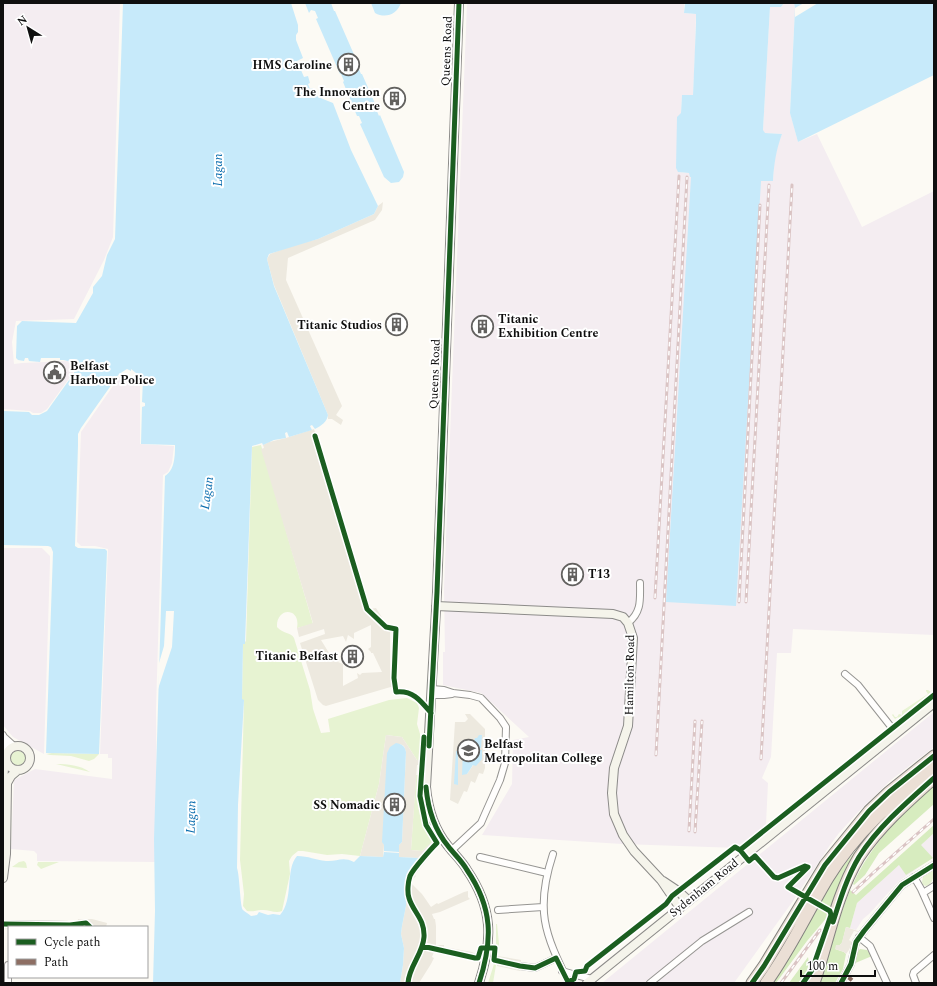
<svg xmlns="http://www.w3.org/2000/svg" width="937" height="986" font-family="Spectral,serif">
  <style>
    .industrial { fill: #f4edf1 }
    .green { fill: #e7f3d2 }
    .forest { fill: #d7ecbf }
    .plaza { fill: #ede9df; fill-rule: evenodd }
    .water { fill: #c7eafa }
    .pier { fill: #fcfaf4 }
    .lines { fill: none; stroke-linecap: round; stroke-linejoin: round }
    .street-casing { stroke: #969592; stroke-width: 8 }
    .secondary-casing { stroke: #8c8b89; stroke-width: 10 }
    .highway-casing { stroke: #83827f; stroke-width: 13 }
    .street { stroke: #fffefd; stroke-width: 6 }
    .secondary { stroke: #f5f4eb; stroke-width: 8 }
    .highway { stroke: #ebdfd5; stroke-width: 11 }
    .rail-casing { stroke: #dac4c4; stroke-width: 3 }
    .rail { stroke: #fff; stroke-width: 1.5; stroke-dasharray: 4.5; stroke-linecap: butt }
    .quiet { stroke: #8d6e63; stroke-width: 4; stroke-dasharray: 8 4; stroke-linecap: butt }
    .cycleway-casing { stroke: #fff; stroke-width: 8 }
    .cycleway { stroke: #1b5e20; stroke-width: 5 }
    .labels { text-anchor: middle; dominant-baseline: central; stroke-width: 4; stroke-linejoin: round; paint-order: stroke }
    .street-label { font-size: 12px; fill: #0f0f0f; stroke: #fff }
    .poi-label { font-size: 12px; font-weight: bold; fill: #0f0f0f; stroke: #fff; text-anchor: end }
    .water-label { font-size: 13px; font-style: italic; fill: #0a6dae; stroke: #fff }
  </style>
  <rect width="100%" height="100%" fill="#fcfaf4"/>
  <path class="industrial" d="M3,3H120L113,237L104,260L74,319L16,321L12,342L14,364L22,363L68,361L72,366L73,373L47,409L41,413H33L30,411L3,409Z
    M467,3H684V13L696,14L695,53L693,95H682L678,172L773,181L774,163L776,149L782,134L764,133L763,130L770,7H781L784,3H794L795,8L790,112L798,142L817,134L862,227L934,191V635L793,629L791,653H777L771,757L762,778L768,783L766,824L763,828L738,848L622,844L482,835L512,784L513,740L529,737L481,693L443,685V652H445L444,589Z
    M122,373L140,381V444L174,446L172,463L168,472L163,475L156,709L157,862L37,861V854L34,851L11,849L14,780L35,769L112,779V758H108V754H100L108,549L95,546H81L77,542L81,432Z
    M3,548H42L50,556V562L44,754L13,737L3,725Z
    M934,712V747L891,780L861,809L839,833L830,845L793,901L734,983H602Z
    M934,833V857L899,881L869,914L863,919L856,930L850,928L857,903Z"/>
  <path class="green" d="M261,445L313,624L297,628C301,607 276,607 277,627C283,634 291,632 294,638L310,690L313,709L321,733L330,732L328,719L389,700L407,698L417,703L419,708L417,724L420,734V760H417L402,737L386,735L379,784L360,856L342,854L327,855L303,851H298L292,856L289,861L290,874L282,911C276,914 270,910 263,910C257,910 253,912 247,911L243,906L244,894L240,860L244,700H242L243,644L246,641L252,447Z
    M926,690H928L931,692L899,718L898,717L895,719L892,715L893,714L895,717H897L899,714L902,715V711L928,694L926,691Z
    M10 759a8 8 0 1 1 16 0a8 8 0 1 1-16 0Z
    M46,754L52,753L99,754L94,759L89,761L71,756L50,755Z
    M56,764C68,764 80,765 90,772Z
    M416,775H419C418,802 421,818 433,841L422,851L411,850Z
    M24,861L26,863L27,868L12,867L19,862Z
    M38,862H59L41,869L37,865Z
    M934,870C934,876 933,884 926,886L923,885L922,882L923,877Z
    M496,924H497L499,944L497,956L496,955Z
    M494,964L496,965L493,983H488Z"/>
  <path class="forest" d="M934,786V804L879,853L865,875L854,885L853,884C871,845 900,814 934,786Z
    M879,821L881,824L829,915L807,941L776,983H771L814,913L837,874Z
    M934,825V833L921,845L933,858L906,875L899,865L857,903L850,928L846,927L842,943L835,949L844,952L846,954L843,969L835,983H820C830,952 838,921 850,890L856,895Z
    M860,949L867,950L872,956L853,964L857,952Z
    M808,957L809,963L807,970L808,983H789Z"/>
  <path class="plaza" d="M383,202L382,210L375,220L288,258L286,280L342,406L336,415L343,420L341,425L332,419H328V415L274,285L267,259L270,254L291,246L318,239L374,214L378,206Z
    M314,429L369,609L376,608L390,630V676L394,686L326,706L323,705L318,700L300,643L325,634L324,629L299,637L297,628L313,623L261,449L264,448L263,445L269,442L286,438ZM371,625V647L368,649L371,652V653H373L382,672L362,673L360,675L357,673L358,678L343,686V664L338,662L340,659L334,661L321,640L343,636L346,642L348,635L354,639V633Z
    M465,714H470L485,729V768L483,774L479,773L475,783L471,781L467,792L464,791L458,804L450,800L455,722H465L468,719ZM477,752L474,764L467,774H463L467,756Z
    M386,735L402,737L417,760H420L419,765H417L411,850L422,851L433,841L438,846L415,875L416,876L410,882L422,894L431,907L437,903L438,904L464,892L468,891V897L470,899L440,912L432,914L434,919H435L436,926V945H444V947L472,952L476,954L475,958L474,960L443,954L442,955L434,952L432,957L434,958L431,964L419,983H400L403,965L404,948L401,934L402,926L406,906L408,872L420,860L419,858L399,857V845L402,842L406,752L404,746L400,744L385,814L383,842L384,845L383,857L360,856L379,784Z
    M78,919H92L107,923L106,927H77Z
    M846,927L858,931V932L854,931L849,940L852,942L849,950L846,954L844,952L835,949L836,945H840L842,942Z
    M498,956L521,960L520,971L497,966Z"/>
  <path class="water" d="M123,3H291L298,25V32L296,35V40L303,58L297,61L304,77L308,76L310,83L308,84L310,89L313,88L318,97L333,103L351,150L378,206L374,214L318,239L269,254L267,259L274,286L328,415C327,422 321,426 315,429L312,425L310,426L312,430L289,437L287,432L285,433L286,438L274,440L263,445L262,443L252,446L245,644H243L242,699L244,700L238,805L237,868C240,877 240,907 243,910C245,912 249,914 251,916L257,915L259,912L268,915L273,914L280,915C294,900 285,869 297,856C309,856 315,860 326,861C337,862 342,856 354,862L360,856L383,857L384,852L399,853V857L419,858V862L408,872L406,906L402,926L401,934L404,948L403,965L400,983H153L155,911L154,839L165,476C175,470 175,455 175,445L141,444L142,407L145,406V403L142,402L143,380L136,378V373L131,369V371L127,369L119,374L81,428L78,434V445L75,546L78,548L105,549L107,551L99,754L46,753L53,552L51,547L48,546L3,545V411L29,412L32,415H39L47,411L74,373C76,363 69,360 60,360V358H41L40,362L29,361L28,358H25L24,361L18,360L16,358L17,326L22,321L76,323L93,293V287L102,276L107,255L115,239Z
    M305,3H331L334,11H335L359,66L358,67L361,74H362L377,108L376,109L379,116L380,115L404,172L403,177L399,182L391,183L384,177L360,124L362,123L359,116H357L343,82L344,81L341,74H340L316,19L318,18L315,11L311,10L309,13Z
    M371,3H401C397,14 386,19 375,13Z
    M685,3H784L781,7H770L763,130L765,133L782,134C776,150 774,164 773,181H761L736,606L666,602L691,177H690L689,173L678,172L676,168L677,117L681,113L682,95H693L696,23V14L684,13Z
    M794,3H934V75L798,142L790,113L795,8Z
    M479,735H482L481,748H472L475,738H477Z
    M396,743C402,744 405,746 406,752L402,842L399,845V852L384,851V845L382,842L387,753L390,747Z
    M477,749L482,750V759L476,766L473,765L467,774L462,775L463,751H468L467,756H469L470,751L476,752Z
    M456,751H458V785L454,784Z"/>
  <path class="pier" d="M804,3H818L795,17V8Z
    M166,611H174L172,647L158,689L159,663L164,646Z"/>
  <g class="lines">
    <defs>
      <path id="street" d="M628,623C642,612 640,599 640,583
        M845,674L858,685L896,733
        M432,689L444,690L453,693L470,695L481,698L500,718L506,727L505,763L500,780L484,816L481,823L451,851
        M432,695H444L452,694
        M3,735L6,745L7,755
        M4,737L15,747
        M553,854C535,909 544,933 569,983
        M480,857L547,873
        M914,877L921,889L934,918
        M923,893L934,886
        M498,910L543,907
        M3,924L70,925
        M859,937L870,946L887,983
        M520,966L535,968L556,958
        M562,971L576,975L592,979
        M8,983V965
        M650,983L702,941L749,912
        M841,983L851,964L856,942L864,931L902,885L934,865
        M916,983L913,975L914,972L934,955"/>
      <path id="secondary" d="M459,3L437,592L426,787C428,810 434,829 448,846C454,854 462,861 467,870C493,908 493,940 479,983
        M436,606L613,614L623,617L628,623L633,638L628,726L614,768L612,793L614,814L623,835L634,851L661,880L680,908
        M6 758a12 12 0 1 1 24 0a12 12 0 1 1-24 0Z
        M3,782L4,769L7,763
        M3,878L6,854L7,783L11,776L18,770
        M663,881L678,891L689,901
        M587,983L934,703"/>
      <path id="highway" d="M752,983L764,966L825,865L838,849L869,811L889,792L934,756
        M766,983C790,950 807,913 828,878C855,833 894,799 934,766
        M814,983C828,942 836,895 859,857C879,827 907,802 934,778"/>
    </defs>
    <use href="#street" class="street-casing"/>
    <use href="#secondary" class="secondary-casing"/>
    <use href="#highway" class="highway-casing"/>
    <use href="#street" class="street"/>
    <use href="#secondary" class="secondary"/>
    <use href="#highway" class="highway"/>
    <defs>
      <path id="rail" d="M655,598L679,176
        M739,602L760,205
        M746,602L769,185
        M656,755L687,177
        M761,759L792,185
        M689,831L695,721
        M695,832L702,721
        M853,892L873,873L934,819
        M781,983L820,930"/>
    </defs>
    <use href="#rail" class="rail-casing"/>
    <use href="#rail" class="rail"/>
    <path class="quiet" d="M933,888H934
      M846,975L855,983"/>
    <defs>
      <path id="cycleway" d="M315,436L367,609L386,627L396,629L394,678L396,692C413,690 421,701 431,713
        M429,746L437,592L459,3
        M426,787C428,810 434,829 448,846C454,854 462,861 467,870C493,908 493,940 479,983
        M740,850L934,695
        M833,922C840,900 847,877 859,857C878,827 907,802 934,778
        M3,924L70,925L86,923L90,927
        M422,946L475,958H478L481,948H495L494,960L520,966L535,968L556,958L568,982L574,979L576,972L585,971L587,966L666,904L672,896L735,847L740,850L749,861L755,856L774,877L778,878L805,866L808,867L788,887L830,911L831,915L812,970L803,983
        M408,983C409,966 423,954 424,937C425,919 413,912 409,898C407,892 408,882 410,876C413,869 431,849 437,843L426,825L420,796L424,737
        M752,983L764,966L825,865L838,849L869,811L889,792L934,756
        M841,983L851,964L856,942L864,931L902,885L934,865"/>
    </defs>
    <use href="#cycleway" class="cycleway-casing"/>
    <use href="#cycleway" class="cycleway"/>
  </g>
  <defs>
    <symbol id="building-ring" viewBox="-11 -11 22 22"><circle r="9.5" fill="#fff" stroke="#62615f" stroke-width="1.5"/><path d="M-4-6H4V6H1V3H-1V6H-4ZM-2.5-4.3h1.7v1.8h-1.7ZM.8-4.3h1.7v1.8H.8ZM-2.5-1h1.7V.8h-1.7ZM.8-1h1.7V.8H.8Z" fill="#62615f"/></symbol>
    <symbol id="civic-ring" viewBox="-11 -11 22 22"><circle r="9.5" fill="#fff" stroke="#62615f" stroke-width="1.5"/><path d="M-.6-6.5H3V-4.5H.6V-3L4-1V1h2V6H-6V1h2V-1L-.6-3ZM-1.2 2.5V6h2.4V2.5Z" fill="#62615f"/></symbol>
    <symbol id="university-ring" viewBox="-11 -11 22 22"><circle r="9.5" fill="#fff" stroke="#62615f" stroke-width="1.5"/><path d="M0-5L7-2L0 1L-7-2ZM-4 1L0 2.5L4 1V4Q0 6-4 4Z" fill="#62615f"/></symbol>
  </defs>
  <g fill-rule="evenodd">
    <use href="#building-ring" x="336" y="52" width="25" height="25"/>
    <use href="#building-ring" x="382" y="86" width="25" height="25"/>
    <use href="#building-ring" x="384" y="312" width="25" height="25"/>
    <use href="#building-ring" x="470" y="314" width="25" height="25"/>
    <use href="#civic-ring" x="42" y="360" width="25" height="25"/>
    <use href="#building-ring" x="560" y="562" width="25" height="25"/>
    <use href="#building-ring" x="340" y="644" width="25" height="25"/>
    <use href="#university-ring" x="456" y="738" width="25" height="25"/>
    <use href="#building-ring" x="382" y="792" width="25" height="25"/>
  </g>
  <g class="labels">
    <g class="street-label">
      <text transform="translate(447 51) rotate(-88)">Queens Road</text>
      <text transform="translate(435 374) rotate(-88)">Queens Road</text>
      <text transform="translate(630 675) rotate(-89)">Hamilton Road</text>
      <text transform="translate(704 888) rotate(-39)">Sydenham Road</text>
    </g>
    <g class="poi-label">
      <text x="332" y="65">HMS Caroline</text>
      <text x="380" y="92">The Innovation<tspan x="380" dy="14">Centre</tspan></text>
      <text x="498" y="319" text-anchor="start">Titanic<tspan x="498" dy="14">Exhibition Centre</tspan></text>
      <text x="382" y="325">Titanic Studios</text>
      <text x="70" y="366" text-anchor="start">Belfast<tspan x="70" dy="14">Harbour Police</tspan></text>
      <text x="588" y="574" text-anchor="start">T13</text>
      <text x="338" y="656">Titanic Belfast</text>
      <text x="484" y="744" text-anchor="start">Belfast<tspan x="484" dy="14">Metropolitan College</tspan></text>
      <text x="380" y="805">SS Nomadic</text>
    </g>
    <g class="water-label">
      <text transform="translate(218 170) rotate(-90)">Lagan</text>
      <text transform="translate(207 493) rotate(-82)">Lagan</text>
      <text transform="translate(191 817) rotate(-88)">Lagan</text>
    </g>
  </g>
  <rect width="937" height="986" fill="none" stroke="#0f0f0f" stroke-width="8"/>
  <rect x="8" y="926" width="140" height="52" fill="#ffffff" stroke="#9f9f9f"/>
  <rect x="16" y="939" width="20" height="6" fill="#1b5e20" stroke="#9f9f9f"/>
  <text x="44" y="946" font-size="12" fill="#0f0f0f">Cycle path</text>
  <rect x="16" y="959" width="20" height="6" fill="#8d6e63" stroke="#9f9f9f"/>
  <text x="44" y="966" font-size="12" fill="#0f0f0f">Path</text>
  <g transform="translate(28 28) rotate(323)" stroke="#ffffff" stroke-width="3" paint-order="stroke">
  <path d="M0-3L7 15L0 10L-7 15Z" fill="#0f0f0f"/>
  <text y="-6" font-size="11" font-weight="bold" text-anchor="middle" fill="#0f0f0f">N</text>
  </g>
  <path d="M801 970v6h74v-6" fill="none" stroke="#0f0f0f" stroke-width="2"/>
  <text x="807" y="970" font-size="12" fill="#0f0f0f" stroke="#ffffff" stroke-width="3" paint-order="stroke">100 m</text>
</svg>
